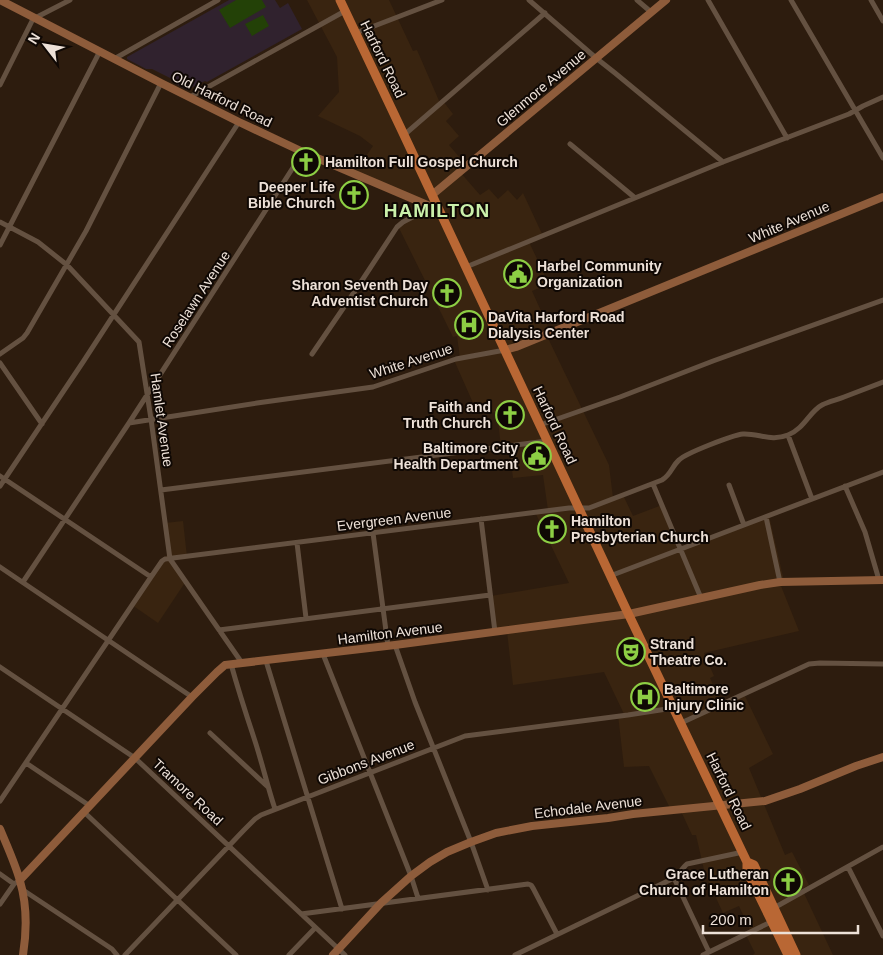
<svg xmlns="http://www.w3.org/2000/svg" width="883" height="955" font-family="Helvetica,sans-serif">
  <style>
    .built { fill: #392410 }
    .education { fill: #30222e }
    .green { fill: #234107 }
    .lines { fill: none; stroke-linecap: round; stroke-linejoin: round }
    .street { stroke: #645141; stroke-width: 5 }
    .secondary { stroke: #8e5c3b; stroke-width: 8 }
    .primary { stroke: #b96734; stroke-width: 9 }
    .labels { text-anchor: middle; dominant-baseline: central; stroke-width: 4; stroke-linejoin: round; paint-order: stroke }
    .street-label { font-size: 14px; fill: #ede1d8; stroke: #0f0804 }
    .poi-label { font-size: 14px; font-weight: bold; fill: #ede1d8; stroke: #0f0804; text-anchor: start }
    .district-label { font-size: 19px; font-weight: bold; letter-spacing: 1px; fill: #caf0aa; stroke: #0f0804 }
  </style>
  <rect width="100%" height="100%" fill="#2d1c0e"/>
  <path class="built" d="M307,0H389L413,51L417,50L440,103L443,101L453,114L446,121L459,136L449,145L467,166L460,172L480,195L489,189L498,199L508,190L517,200L523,193L543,236L529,242L549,284L532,291L551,333L547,336L609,465L613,498L623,495L633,516L662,505L680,549L769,516L784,581H779L799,631L704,653L714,676L710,678L722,704L744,694L773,754L749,768L785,855L792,852L809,885L802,889L833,955H753L755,953L746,935L751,932L739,906L723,913L705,874L696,835H692L680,809L671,810L649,766L624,767L618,715L624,714L604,672L513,685L507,631L495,632L491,596L569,583L535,512L548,510L543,475L513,478L509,446L501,447L497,412L478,414L454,360L460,358L457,336L453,337L398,226L432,208L353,175L373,146L360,136L318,116L339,92L337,57Z
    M183,521L187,557L172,559L186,581L158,623L132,605L164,560L169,551L165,523Z"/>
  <path class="education" d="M229,0H275L280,8L288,3L302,29L207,82L205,81L187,90L176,84L172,79L152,69H146L127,59V57Z"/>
  <path class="green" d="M236,0H262L266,7L230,28L219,10Z
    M263,15L269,26L252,36L245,24Z"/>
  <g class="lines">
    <path class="street" d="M529,0L596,58L615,73L723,162
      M637,0L651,12
      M708,0L787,138
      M791,0L883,158
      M871,0L883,21
      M356,33L442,0
      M114,59L218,0
      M0,85L32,21L35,18L70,0
      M190,97L345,11
      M404,135L545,13
      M570,144L634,197
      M0,222L38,242L67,265L139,342L151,419L170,559L242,663
      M0,245L100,51
      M466,267L723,162L849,114L863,106L883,97
      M0,354L23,338L27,333L86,231L161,83
      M312,354L357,288L397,227L403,222L432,207
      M0,363L42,424
      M129,423L257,403L373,387L456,359L505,350
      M540,425L620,397L713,361L883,300
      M788,435L812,499
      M0,476L151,577
      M653,484L701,598
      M729,485L744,525
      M0,486L83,362L239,122
      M845,486L865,532L879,580
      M161,490L547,441
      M766,517L780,582
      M481,519L495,632
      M373,533L388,646
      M297,543L306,618
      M0,567L192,697
      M610,576L883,472
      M23,582L129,423L303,152
      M219,630L490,595
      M395,645L415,702L471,842L488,890
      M323,654L411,876L418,898
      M266,661L342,909
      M231,664C238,689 246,714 254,738C262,762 267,785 275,809
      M0,667L135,758L345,955
      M681,723L809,664L820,663L883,664
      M210,733L268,787
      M26,763L90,806
      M0,801L151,577L162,561L165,559L569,508H589L662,480C671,475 672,466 679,460C686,453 733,435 743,434C758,433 771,442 788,435C805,428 809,412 822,405C829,401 837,400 844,397C857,392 870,387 883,382
      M84,812L236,955
      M848,867L883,936
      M0,874L14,884
      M674,878L709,952
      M23,890L112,949L117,955
      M0,904L14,884L20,880
      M772,909L883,847
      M301,914L528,884L531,885L533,888L557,934
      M125,955L244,830L255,819L261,815L465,736L628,715L673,708
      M289,955L315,928
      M515,955L674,878C679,875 682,868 687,864L743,852
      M703,955L773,921"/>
    <path class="secondary" d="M0,0L161,83L239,122L303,152L432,207L437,206
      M432,195L666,0
      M505,350L516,347L883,197
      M0,829C7,846 15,863 20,881C27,905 27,930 23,955
      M20,880L192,697L217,672L225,665L395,645L629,614L760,585L780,582L883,580
      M333,955L381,903L411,876L430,862L447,852L471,842L496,833L532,826L608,818L633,814L765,801L800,789L856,766L883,757"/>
    <path class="primary" d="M340,0L404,135L626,609L747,862V871L788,955
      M747,862L754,865L796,955"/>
  </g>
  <defs>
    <symbol id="church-ring" viewBox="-11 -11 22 22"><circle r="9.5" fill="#0f0804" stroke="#8dce44" stroke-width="1.5"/><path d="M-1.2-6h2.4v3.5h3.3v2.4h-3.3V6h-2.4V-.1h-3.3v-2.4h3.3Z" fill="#8dce44"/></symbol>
    <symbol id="civic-ring" viewBox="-11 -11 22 22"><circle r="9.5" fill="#0f0804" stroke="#8dce44" stroke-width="1.5"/><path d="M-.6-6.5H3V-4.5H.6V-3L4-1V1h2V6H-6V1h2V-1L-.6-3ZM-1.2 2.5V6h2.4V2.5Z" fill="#8dce44"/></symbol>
    <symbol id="hospital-ring" viewBox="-11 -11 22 22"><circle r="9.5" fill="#0f0804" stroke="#8dce44" stroke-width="1.5"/><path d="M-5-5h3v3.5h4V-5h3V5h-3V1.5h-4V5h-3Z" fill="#8dce44"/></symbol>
    <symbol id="theatre-ring" viewBox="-11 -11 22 22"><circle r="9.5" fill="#0f0804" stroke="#8dce44" stroke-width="1.5"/><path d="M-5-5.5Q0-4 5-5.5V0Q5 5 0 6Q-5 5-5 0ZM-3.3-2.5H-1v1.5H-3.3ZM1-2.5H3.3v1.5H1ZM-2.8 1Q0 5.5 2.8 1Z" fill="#8dce44"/></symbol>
  </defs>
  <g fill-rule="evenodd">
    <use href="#church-ring" x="290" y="146" width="32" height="32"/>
    <use href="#church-ring" x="338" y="179" width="32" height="32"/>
    <use href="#civic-ring" x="502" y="258" width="32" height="32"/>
    <use href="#church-ring" x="431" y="277" width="32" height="32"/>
    <use href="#hospital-ring" x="453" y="309" width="32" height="32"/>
    <use href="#church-ring" x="494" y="399" width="32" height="32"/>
    <use href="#civic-ring" x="521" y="440" width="32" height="32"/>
    <use href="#church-ring" x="536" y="513" width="32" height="32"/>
    <use href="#theatre-ring" x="615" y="636" width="32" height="32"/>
    <use href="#hospital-ring" x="629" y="681" width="32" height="32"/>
    <use href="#church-ring" x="772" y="866" width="32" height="32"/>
  </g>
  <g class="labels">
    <g class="street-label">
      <text transform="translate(383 59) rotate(64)">Harford Road</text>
      <text transform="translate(541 88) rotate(-40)">Glenmore Avenue</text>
      <text transform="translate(222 99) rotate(26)">Old Harford Road</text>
      <text transform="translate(789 222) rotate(-23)">White Avenue</text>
      <text transform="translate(196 299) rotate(-57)">Roselawn Avenue</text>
      <text transform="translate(411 361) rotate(-18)">White Avenue</text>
      <text transform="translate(162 420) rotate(82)">Hamlet Avenue</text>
      <text transform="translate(555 425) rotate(65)">Harford Road</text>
      <text transform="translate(394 519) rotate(-7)">Evergreen Avenue</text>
      <text transform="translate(390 633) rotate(-7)">Hamilton Avenue</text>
      <text transform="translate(366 762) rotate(-21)">Gibbons Avenue</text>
      <text transform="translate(729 791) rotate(64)">Harford Road</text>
      <text transform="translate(188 792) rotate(43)">Tramore Road</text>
      <text transform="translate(588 807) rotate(-7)">Echodale Avenue</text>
    </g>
    <g class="poi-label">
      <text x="325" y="162">Hamilton Full Gospel Church</text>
      <text x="335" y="187" text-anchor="end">Deeper Life<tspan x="335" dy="16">Bible Church</tspan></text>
      <text x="537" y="266">Harbel Community<tspan x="537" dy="16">Organization</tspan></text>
      <text x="428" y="285" text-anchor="end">Sharon Seventh Day<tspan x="428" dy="16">Adventist Church</tspan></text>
      <text x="488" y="317">DaVita Harford Road<tspan x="488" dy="16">Dialysis Center</tspan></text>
      <text x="491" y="407" text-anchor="end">Faith and<tspan x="491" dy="16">Truth Church</tspan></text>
      <text x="518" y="448" text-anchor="end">Baltimore City<tspan x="518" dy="16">Health Department</tspan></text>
      <text x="571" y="521">Hamilton<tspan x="571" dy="16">Presbyterian Church</tspan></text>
      <text x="650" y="644">Strand<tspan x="650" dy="16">Theatre Co.</tspan></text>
      <text x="664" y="689">Baltimore<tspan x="664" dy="16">Injury Clinic</tspan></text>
      <text x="769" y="874" text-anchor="end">Grace Lutheran<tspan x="769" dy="16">Church of Hamilton</tspan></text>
    </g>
    <g class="district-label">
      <text x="437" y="210">HAMILTON</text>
    </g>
  </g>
  <g transform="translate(45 45) rotate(301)" stroke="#0f0804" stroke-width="4" paint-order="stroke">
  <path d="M0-4L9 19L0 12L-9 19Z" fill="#ede1d8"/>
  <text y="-8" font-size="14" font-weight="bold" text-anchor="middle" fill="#ede1d8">N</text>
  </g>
  <path d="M703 925v8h155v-8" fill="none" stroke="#ede1d8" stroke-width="2.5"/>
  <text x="710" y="925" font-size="15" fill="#ede1d8" stroke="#0f0804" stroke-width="4" paint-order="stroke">200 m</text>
</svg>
